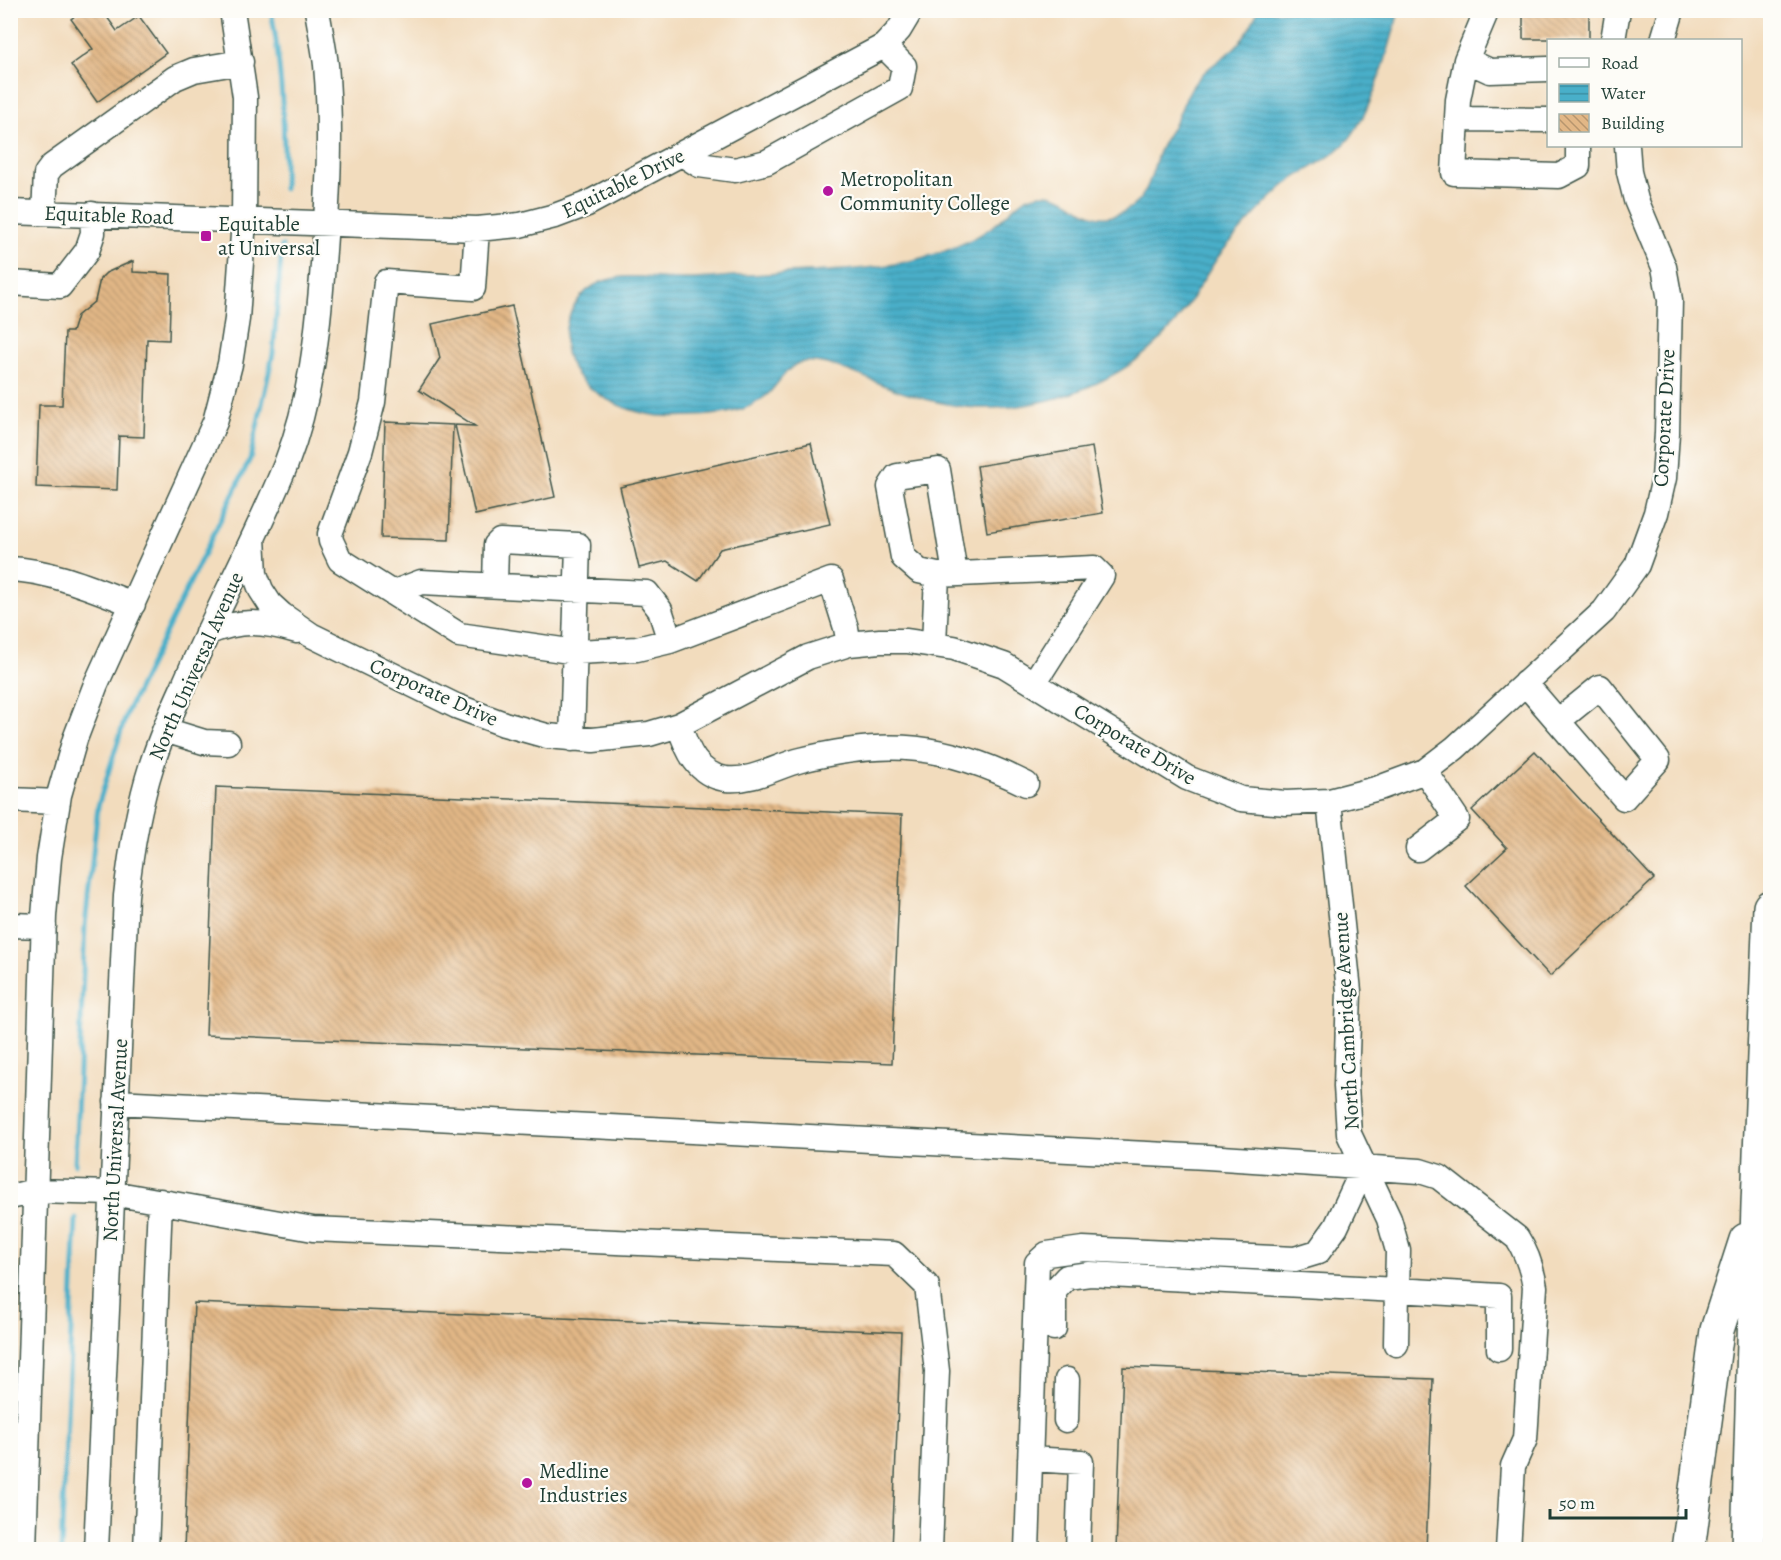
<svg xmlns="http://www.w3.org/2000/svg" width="1781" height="1560" font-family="Alegreya,serif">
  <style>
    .water { fill: url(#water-rules); stroke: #34767e; stroke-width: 1.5 }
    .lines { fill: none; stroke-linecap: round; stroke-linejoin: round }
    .stream { stroke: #49afc9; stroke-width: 5 }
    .building { fill: url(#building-back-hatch) }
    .minor-casing { stroke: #3f5549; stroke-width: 27 }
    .highway-casing { stroke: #3f5549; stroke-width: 36 }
    .minor { stroke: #fff; stroke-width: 24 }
    .highway { stroke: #fff; stroke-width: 33 }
    .poi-dot { fill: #b5179e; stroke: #fdfcf7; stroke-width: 2 }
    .labels { text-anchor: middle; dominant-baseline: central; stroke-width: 4.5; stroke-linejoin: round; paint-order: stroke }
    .poi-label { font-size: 21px; fill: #1f3d34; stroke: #fdfcf7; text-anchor: start }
    .street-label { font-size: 21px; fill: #1f3d34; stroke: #fdfcf7 }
  </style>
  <defs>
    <pattern id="water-rules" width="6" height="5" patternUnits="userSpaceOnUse" patternTransform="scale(1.5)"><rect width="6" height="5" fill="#49afc9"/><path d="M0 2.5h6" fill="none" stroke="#3c90a4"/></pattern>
    <pattern id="building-back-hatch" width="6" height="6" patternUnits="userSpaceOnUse" patternTransform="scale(1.5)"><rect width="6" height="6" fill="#e2b786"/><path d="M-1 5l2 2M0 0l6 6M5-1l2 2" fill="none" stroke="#b7966e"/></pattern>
  </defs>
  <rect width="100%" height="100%" fill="#fdfcf7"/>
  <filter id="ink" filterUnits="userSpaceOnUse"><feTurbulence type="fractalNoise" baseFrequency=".0167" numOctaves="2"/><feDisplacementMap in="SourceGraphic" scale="12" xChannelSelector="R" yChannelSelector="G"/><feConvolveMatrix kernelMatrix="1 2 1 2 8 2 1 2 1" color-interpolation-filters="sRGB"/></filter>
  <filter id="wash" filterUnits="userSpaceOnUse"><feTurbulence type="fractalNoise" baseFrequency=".008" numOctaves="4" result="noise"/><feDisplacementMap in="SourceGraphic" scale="24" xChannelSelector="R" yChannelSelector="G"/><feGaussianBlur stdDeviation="1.35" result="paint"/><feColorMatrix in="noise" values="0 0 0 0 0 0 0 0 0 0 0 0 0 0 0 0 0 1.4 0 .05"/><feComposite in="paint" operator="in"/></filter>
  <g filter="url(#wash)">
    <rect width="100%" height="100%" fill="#f2dcbd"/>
    <path class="water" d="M1258,11H1399C1389,49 1374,107 1349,139C1332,159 1306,169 1285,185C1273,195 1261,208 1250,220C1239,232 1228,244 1218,257C1203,279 1191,303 1175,323C1133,377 1058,406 992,408C962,409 933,402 905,393C878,385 828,357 802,362C787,365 778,385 767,395C757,403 744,410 732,412C712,416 672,418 653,415C615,409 562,382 565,337C566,314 579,291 601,282C626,272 653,279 679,279C702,280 725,276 748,275C801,271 853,273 905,262C937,255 970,244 996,224C1008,215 1019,198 1035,195C1073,186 1084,234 1125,211C1149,198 1150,177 1158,154C1163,141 1171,131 1177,119C1181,110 1184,101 1189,92C1199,73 1215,64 1231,51C1244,40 1251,26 1258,11Z"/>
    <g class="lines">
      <path class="stream" d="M271,10C282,69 285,130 284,189
        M75,1164L85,926L98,806L127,712L250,459L273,354L282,246
        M61,1550L76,1219"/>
    </g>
    <g id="blocks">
      <path class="building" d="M83,10H102L117,31L139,16L166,53L97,102L71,65L93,49L71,19Z
        M1523,10H1589V39H1523Z
        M133,261V272L171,274L169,340L147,339L144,437L119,436L117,490L36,487L39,405H62L65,332H72L77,316L95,301L100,279L106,273Z
        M512,306L555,497L475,515L455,425L475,426L419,390L440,358L432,324Z
        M385,422L453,425L449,540L381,538Z
        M811,443L830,524L720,549L698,581L667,561L639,568L620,487Z
        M1092,447L1103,513L987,532L977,466Z
        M1535,751L1654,879L1550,976L1466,886L1507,848L1472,810Z
        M216,787L902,815L892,1063L206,1035Z
        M194,1303L901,1332L892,1550H184Z
        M1123,1367L1433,1379L1426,1550H1116Z"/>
    </g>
  </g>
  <g filter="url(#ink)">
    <use href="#blocks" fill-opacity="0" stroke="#3f5549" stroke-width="1.5"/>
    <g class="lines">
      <defs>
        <path id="minor" d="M1613,40L1618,10
          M1663,40L1672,10
          M1466,60L1487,10
          M1548,69L1490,71L1466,60L1458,100L1454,173L1559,176L1578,166V146
          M1457,119L1548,120
          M682,154L699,165L735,170L767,162L900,88L904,66L884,46
          M10,212L477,229L520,225L555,216L587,204L884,46L899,30L911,10
          M44,213L46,174L52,166L175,78L194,70L241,62
          M477,229L473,288L386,282L373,402L360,452L330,534L331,541L340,560L459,635L576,652L637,649L670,641L831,580L846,628L849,644
          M10,283L60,286L87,251L93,233L92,214
          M253,538L255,574L261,590L270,604L282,615L311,635L456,706L504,724L547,736L593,740L649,734L679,725L808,657L849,644L880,641H907L954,648L1004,665L1187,778L1241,799L1286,803L1329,801L1379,788L1425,771L1455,748L1604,611L1637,565L1656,513L1664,478L1667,433L1670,300L1664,267L1636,200L1629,172L1627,146
          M10,569C53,571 93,589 133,604
          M937,575L919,571L903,557L890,487L897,476L938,470L955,574
          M495,585L496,545L500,541L578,545L572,739
          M392,593L421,582L647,593L660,610L670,641
          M207,633C240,619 263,621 297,631
          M934,645L937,575L1094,568L1102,576L1034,683
          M1525,683L1624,798L1658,760L1600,687L1558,721
          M679,725C687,750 697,775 726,779C752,782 777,766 801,760C888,738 946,744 1026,784
          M165,730L204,742L228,743
          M10,800L58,802
          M1329,801L1349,991L1346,1086L1349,1134L1389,1219L1398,1251L1397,1290L1499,1296V1349
          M1418,849L1457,819L1425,771
          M10,925L44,926
          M116,1102L1207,1157L1420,1171L1439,1177L1517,1238C1527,1253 1532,1269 1535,1287L1525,1439L1513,1466L1508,1550
          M10,1197L35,1191L112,1193L313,1229L894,1254L927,1286L937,1371L930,1550
          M1054,1328V1291L1067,1277L1090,1274L1397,1290L1396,1344
          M1066,1420L1067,1380
          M1030,1459L1081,1462L1078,1550
          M24,1550L44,916L49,858L59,795L75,739L96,684L215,422L230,364L237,319L244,220L245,97L232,10
          M96,1550L126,896C131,850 138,808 152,764C161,736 173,709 185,683C217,609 256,538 286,464C311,400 318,333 323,264C328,199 332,131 326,65C324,47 320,29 317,10
          M146,1550L160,1201
          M1027,1550L1037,1263L1047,1254L1083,1249L1295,1259L1318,1252L1336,1227L1364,1167"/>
        <path id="highway" d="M1688,1550L1717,1330L1746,1240
          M1748,1550L1758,1204L1770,907"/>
      </defs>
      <use href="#minor" class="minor-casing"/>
      <use href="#highway" class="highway-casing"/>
      <use href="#minor" class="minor"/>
      <use href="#highway" class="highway"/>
    </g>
  </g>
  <g class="poi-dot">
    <circle cx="828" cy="191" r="6"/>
    <rect x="200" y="230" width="12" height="12" rx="3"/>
    <circle cx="527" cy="1483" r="6"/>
  </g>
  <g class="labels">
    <g class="poi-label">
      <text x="840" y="179">Metropolitan<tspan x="840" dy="24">Community College</tspan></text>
      <text x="218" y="224">Equitable<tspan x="218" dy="24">at Universal</tspan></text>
      <text x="539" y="1471">Medline<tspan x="539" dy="24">Industries</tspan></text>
    </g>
    <g class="street-label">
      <text transform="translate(623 183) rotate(-26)">Equitable Drive</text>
      <text transform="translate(109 215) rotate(2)">Equitable Road</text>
      <text transform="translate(1664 418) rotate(-87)">Corporate Drive</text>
      <text transform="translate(196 666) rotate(-66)">North Universal Avenue</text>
      <text transform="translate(434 692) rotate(24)">Corporate Drive</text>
      <text transform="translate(1135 744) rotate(31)">Corporate Drive</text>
      <text transform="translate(1346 1021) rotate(-93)">North Cambridge Avenue</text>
      <text transform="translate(115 1140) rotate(-87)">North Universal Avenue</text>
    </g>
  </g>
  <rect width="1781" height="1560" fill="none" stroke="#fdfcf7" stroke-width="36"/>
  <rect x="1547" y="39" width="195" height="108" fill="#fdfcf7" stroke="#a4b0a9" stroke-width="1.5"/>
  <rect x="1559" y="58" width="30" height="9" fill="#ffffff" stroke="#a4b0a9" stroke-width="1.5"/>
  <text x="1601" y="69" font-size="18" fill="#1f3d34">Road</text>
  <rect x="1559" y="84" width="30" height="18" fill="url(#water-rules)" stroke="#a4b0a9" stroke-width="1.5"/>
  <text x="1601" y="99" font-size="18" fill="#1f3d34">Water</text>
  <rect x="1559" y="114" width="30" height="18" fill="url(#building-back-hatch)" stroke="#a4b0a9" stroke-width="1.5"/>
  <text x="1601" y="129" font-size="18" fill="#1f3d34">Building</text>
  <path d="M1550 1509v9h136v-9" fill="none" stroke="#1f3d34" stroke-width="3"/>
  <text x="1559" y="1509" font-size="18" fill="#1f3d34" stroke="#fdfcf7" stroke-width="4.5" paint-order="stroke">50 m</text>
</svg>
